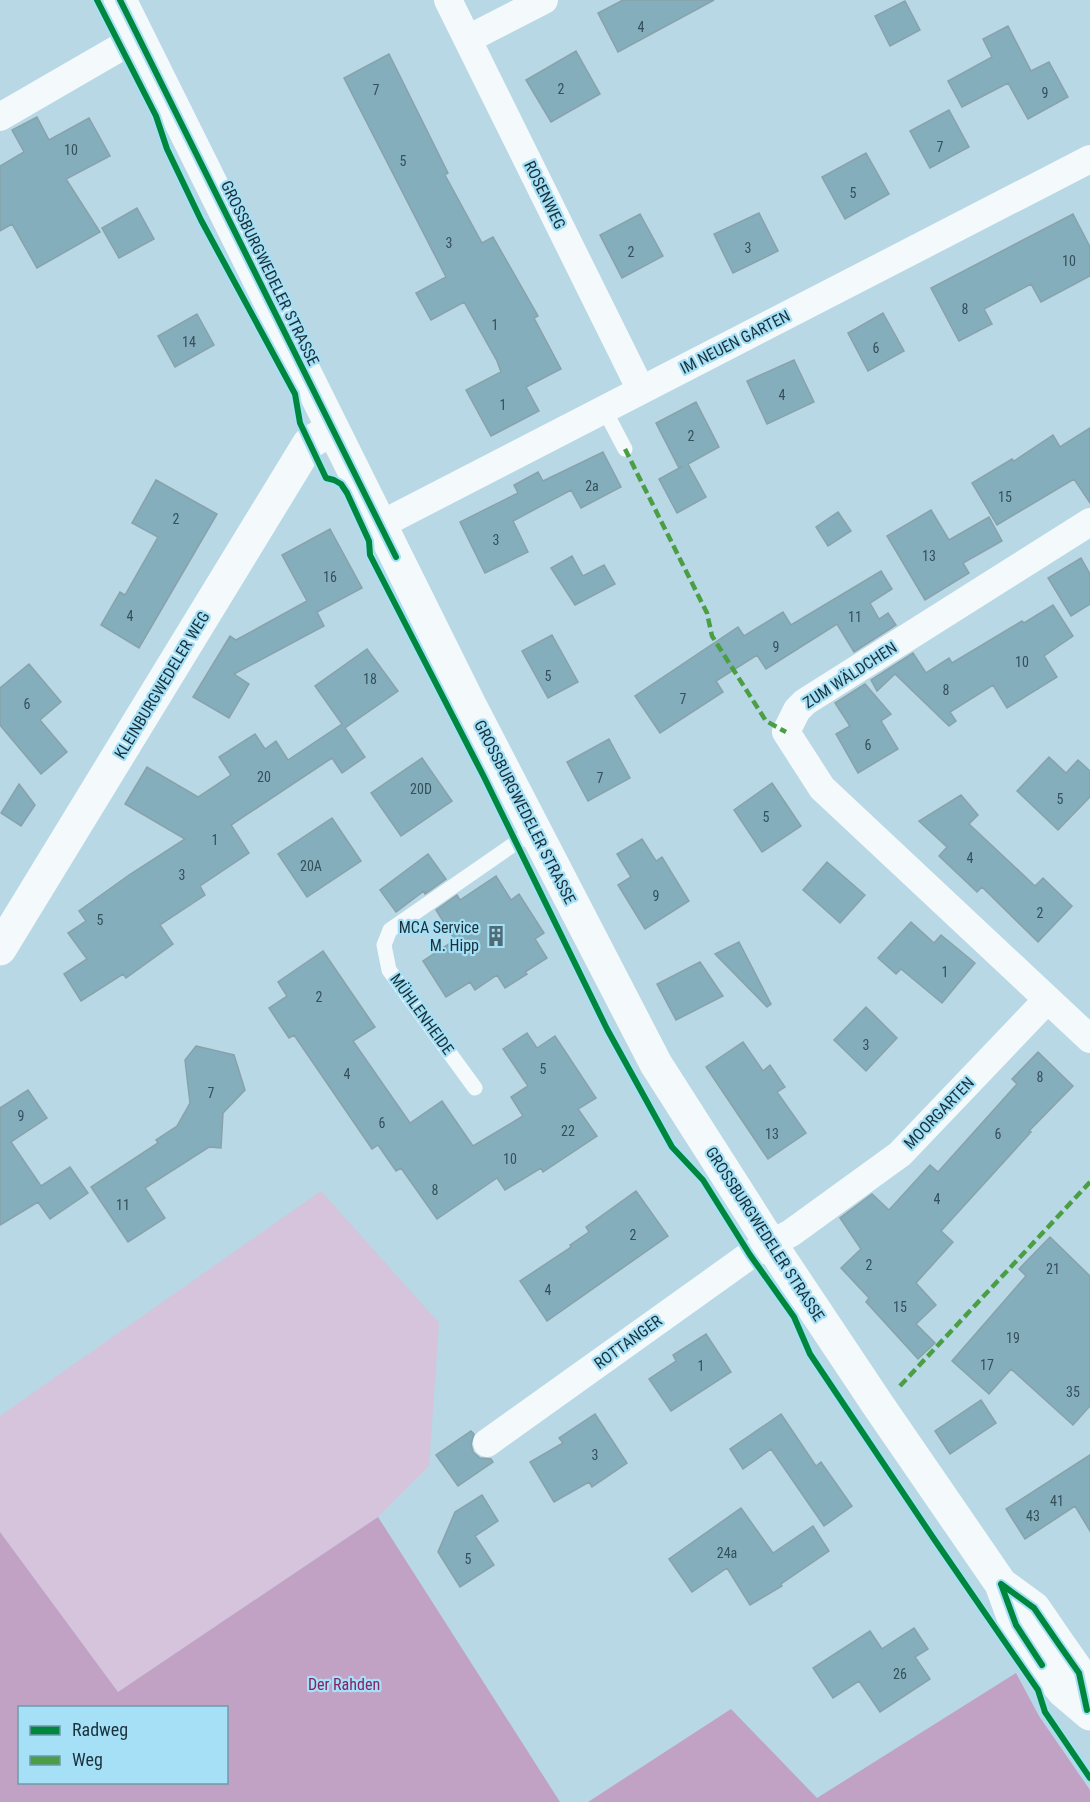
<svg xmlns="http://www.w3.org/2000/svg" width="1090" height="1802" font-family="'Roboto Condensed',sans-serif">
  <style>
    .green { fill: #d6c3dc }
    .forest { fill: #c1a2c4; fill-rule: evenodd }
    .building { fill: #85aebc; stroke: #88a2ab; stroke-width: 1.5 }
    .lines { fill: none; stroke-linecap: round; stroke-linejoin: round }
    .lane { stroke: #f4f9fb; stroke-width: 15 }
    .street { stroke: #f4f9fb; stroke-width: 28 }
    .secondary { stroke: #f4f9fb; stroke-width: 33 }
    .quiet { stroke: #4b9e44; stroke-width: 4.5; stroke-dasharray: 9 4.5; stroke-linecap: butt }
    .cycleway-casing { stroke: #a5e0f6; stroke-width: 10 }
    .cycleway { stroke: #00873e; stroke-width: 6 }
    .labels { text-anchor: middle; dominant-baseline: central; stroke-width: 4.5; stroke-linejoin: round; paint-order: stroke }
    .number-label { font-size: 14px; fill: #34505a }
    .street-label { font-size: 16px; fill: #19313a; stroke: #a5e0f6 }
    .poi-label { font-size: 16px; fill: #19313a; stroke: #a5e0f6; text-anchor: end }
    .park-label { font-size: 16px; fill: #872267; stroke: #a5e0f6 }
  </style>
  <rect width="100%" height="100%" fill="#b7d8e4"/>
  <path class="green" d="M321,1191L439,1323L429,1466L378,1517L118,1692L0,1532V1416Z"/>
  <path class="forest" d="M378,1517L560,1802H0V1532L118,1692ZM20,1708H226V1782H20Z
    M1016,1673L1039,1716L1090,1790V1802H588L731,1709L817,1798Z"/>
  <path class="building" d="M623,0H714L618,52L598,13Z
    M905,1L920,30L890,46L875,16Z
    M1008,26L1031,71L1049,62L1068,97L1028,119L1008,83L962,107L948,81L992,57L983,39Z
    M576,51L600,94L551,122L526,80Z
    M389,54L448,173L445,175L482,243L493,237L538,316L534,318L561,369L526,387L539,411L491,436L466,390L501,372L497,361L464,302L431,320L416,293L446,277L344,78Z
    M949,110L969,147L930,168L910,131Z
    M37,117L49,140L89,118L110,156L66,179L100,232L37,268L12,224L0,231V166L24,152L12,130Z
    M866,153L889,194L845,219L822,177Z
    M137,208L154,239L119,258L102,228Z
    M759,213L778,251L733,273L714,234Z
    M640,214L663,256L622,278L600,235Z
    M1073,214L1090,247V276L1041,302L1031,284L984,309L992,324L959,341L931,288Z
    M883,313L904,351L868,371L848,333Z
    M197,314L214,345L175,367L158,336Z
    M794,360L814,402L767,424L747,381Z
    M696,402L719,447L688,464L706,497L677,513L659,479L683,466L679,468L656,423Z
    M1090,428V503L1074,479L997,525L972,483L1012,459L1014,461L1053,435L1060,447Z
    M603,452L621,487L581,508L571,490L513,521L528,552L485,573L460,522L518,493L514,485L538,472L543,481Z
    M156,480L217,514L139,648L101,625L120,592L125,595L158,537L132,523Z
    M931,510L949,540L989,517L1002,541L963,563L969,573L925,600L887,536Z
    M838,512L851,531L828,546L816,527Z
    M330,529L362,588L317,612L324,626L234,674L249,684L229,718L193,697L230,636L236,640L307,601L282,555Z
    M572,556L583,576L604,565L615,584L575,605L551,568Z
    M1081,558L1090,574V604L1071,616L1048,578Z
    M881,571L892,589L870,603L879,619L888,613L896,625L854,652L837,624L766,669L757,655L716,681L723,692L660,733L635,696L738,627L744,636L783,612L791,625Z
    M1053,605L1073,636L1044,656L1057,677L1007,708L993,685L950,712L956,721L949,726L895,674L877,691L871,680L913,653L926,673L949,658L952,663L1022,621L1024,623Z
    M552,635L578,682L548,698L522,651Z
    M367,649L398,691L345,728L365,757L342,773L332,758L231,825L249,853L200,886L205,895L160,925L173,944L126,978L123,974L81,1001L64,974L87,959L68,933L86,921L79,911L129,875L185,839L125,804L147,767L198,797L231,775L219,757L255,734L265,749L276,741L288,760L342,724L315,686Z
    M29,664L61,702L40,720L67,752L41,774L0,725V688Z
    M865,684L891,714L881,721L898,749L858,773L836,734L850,726L835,703Z
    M609,739L630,778L588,801L567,762Z
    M1049,757L1066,773L1078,760L1090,771V797L1058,830L1017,791Z
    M422,758L452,801L401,836L371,793Z
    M772,783L801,826L762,852L734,810Z
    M19,784L35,805L21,826L1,813Z
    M961,795L978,815L969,824L1035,886L1043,878L1072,906L1038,942L982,887L977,892L939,856L947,847L919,821Z
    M332,818L361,861L307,897L278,854Z
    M642,839L656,861L662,857L689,901L645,929L618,885L631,877L617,854Z
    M428,854L446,879L425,894L424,891L396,912L380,890Z
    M827,862L865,895L840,923L803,890Z
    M496,876L511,900L519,894L544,933L535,939L547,958L525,972L527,974L505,988L497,975L475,990L470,982L446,997L423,961L455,940L436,910L457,895L460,900Z
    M911,922L934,943L941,935L975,963L942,1003L901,969L896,974L878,958Z
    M739,942L771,1004L767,1007L715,954Z
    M323,951L375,1027L353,1041L410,1123L442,1101L473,1146L523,1116L511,1097L528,1086L503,1049L527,1033L537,1048L555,1036L596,1098L578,1109L597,1136L543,1172L541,1168L505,1190L497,1178L437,1219L401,1168L396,1171L378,1145L372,1149L294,1035L289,1038L269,1008L287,996L278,982Z
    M700,962L723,996L676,1020L657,984Z
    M866,1007L897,1038L866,1071L834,1040Z
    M743,1042L763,1071L770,1065L785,1087L777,1092L806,1133L768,1159L706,1067Z
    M196,1046L234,1055L245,1090L223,1113L221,1148L209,1147L145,1188L165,1218L128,1242L91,1187L158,1143L156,1140L177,1126L190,1103L185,1060Z
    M1038,1052L1073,1086L1029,1131L1031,1132L941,1231L953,1242L916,1283L936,1305L916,1324L935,1343L918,1359L866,1302L869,1298L841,1268L861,1249L840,1218L872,1194L889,1210L930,1165L938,1172L1017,1084L1012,1079Z
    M28,1090L47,1118L11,1142L41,1186L70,1167L88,1193L50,1219L38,1202L0,1225V1108Z
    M636,1191L668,1236L547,1321L520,1281L571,1247L570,1245L589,1232L586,1227Z
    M1050,1237L1090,1276V1406L1073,1425L1011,1369L989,1394L952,1361L1026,1276L1019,1269Z
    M706,1334L731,1372L671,1411L649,1379L676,1361L673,1355Z
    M981,1400L996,1423L950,1454L935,1431Z
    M595,1414L627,1463L592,1487L589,1482L554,1502L530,1462L563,1443L559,1438Z
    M781,1414L816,1466L821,1462L852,1506L824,1526L771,1449L743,1469L730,1449Z
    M471,1431L474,1434L471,1444L473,1452L480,1458L491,1459L493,1462L458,1486L436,1455Z
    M1090,1455V1531L1075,1506L1025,1539L1006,1509Z
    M482,1495L498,1521L475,1536L494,1565L460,1587L438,1552L455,1512Z
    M741,1508L773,1553L813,1526L829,1551L781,1584L782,1586L750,1605L727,1568L692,1592L669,1559Z
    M914,1628L928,1649L915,1657L930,1679L880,1712L859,1681L833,1698L813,1668L870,1631L882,1649Z"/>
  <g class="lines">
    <path class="lane" d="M604,409L625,449
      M475,1088L389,970L384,945L390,930L517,842L534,832"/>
    <path class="street" d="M448,0L641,390
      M468,39L544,0
      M0,117L138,37
      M1090,522L805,702L797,710L786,732L822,788L1090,1039
      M380,525L1090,159
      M487,1443L750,1255L791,1233L900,1154L1047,1000"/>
    <path class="secondary" d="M120,0L470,705L656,1064L770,1243L878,1405L1001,1584L1016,1625L1042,1665L1063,1691L1090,1714
      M0,949L309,443L332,429
      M1001,1584L1034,1608L1058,1643L1079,1673L1087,1710"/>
    <path class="quiet" d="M625,449L707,613L712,636L766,721L786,732
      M900,1386L1090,1182"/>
    <defs>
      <path id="cycleway" d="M97,0L156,116L167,149L201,220L295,394L300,423L326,478L334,480L341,484L347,493L369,541L370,555L484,777L607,1029L672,1147L703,1180L750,1255L794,1317L810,1354L934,1539L1038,1690L1045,1712L1090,1778
        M120,0L396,557
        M1001,1584L1034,1608L1058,1643L1079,1673L1087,1710
        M1001,1584L1016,1625L1042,1665"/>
    </defs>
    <use href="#cycleway" class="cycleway-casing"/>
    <use href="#cycleway" class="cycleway"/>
  </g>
  <defs>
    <symbol id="building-bare" viewBox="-9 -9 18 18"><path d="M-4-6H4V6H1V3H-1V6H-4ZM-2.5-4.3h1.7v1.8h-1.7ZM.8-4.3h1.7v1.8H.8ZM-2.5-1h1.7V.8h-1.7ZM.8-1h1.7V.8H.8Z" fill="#506b76" stroke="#a5e0f6" stroke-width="2.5" paint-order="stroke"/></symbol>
  </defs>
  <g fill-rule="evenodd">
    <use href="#building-bare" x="481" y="921" width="30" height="30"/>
  </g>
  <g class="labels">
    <g class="number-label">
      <text x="641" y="27">4</text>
      <text x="561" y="89">2</text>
      <text x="376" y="90">7</text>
      <text x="1045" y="93">9</text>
      <text x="940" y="147">7</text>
      <text x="71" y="150">10</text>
      <text x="403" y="161">5</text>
      <text x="853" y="193">5</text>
      <text x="449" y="243">3</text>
      <text x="748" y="248">3</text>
      <text x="631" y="252">2</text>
      <text x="1069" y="261">10</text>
      <text x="965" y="309">8</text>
      <text x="495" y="325">1</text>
      <text x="189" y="342">14</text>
      <text x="876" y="348">6</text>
      <text x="782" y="395">4</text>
      <text x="503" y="405">1</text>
      <text x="691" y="436">2</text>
      <text x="592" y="486">2a</text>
      <text x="1005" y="497">15</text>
      <text x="176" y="519">2</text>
      <text x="496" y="540">3</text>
      <text x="929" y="556">13</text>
      <text x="330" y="577">16</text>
      <text x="130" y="616">4</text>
      <text x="855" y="617">11</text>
      <text x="776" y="647">9</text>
      <text x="1022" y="662">10</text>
      <text x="548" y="676">5</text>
      <text x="370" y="679">18</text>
      <text x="946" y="690">8</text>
      <text x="683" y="699">7</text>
      <text x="27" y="704">6</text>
      <text x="868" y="745">6</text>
      <text x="264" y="777">20</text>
      <text x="600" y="778">7</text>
      <text x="421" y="789">20D</text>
      <text x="1060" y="799">5</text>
      <text x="766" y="817">5</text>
      <text x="215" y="840">1</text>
      <text x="970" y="858">4</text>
      <text x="311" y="866">20A</text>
      <text x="182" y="875">3</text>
      <text x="656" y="896">9</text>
      <text x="1040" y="913">2</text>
      <text x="100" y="920">5</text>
      <text x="945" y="972">1</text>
      <text x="319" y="997">2</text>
      <text x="866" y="1045">3</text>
      <text x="543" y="1069">5</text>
      <text x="347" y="1074">4</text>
      <text x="1040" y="1077">8</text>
      <text x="211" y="1093">7</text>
      <text x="21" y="1116">9</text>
      <text x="382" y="1123">6</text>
      <text x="568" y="1131">22</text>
      <text x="772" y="1134">13</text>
      <text x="998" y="1134">6</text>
      <text x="510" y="1159">10</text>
      <text x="435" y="1190">8</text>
      <text x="937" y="1199">4</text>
      <text x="123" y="1205">11</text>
      <text x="633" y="1235">2</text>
      <text x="869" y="1265">2</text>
      <text x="1053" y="1269">21</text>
      <text x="548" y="1290">4</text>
      <text x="900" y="1307">15</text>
      <text x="1013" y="1338">19</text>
      <text x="987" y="1365">17</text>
      <text x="701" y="1366">1</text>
      <text x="1073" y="1392">35</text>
      <text x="595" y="1455">3</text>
      <text x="1057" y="1501">41</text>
      <text x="1033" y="1516">43</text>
      <text x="727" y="1553">24a</text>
      <text x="468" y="1559">5</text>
      <text x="900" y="1674">26</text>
    </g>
    <g class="street-label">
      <text transform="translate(545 195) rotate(64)">ROSENWEG</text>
      <text transform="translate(270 273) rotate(64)">GROSSBURGWEDELER STRASSE</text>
      <text transform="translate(735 342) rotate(-27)">IM NEUEN GARTEN</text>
      <text transform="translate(850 675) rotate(-33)">ZUM WÄLDCHEN</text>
      <text transform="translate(162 685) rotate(-59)">KLEINBURGWEDELER WEG</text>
      <text transform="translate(525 812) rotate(63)">GROSSBURGWEDELER STRASSE</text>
      <text transform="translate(422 1014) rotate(54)">MÜHLENHEIDE</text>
      <text transform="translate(939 1113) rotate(-46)">MOORGARTEN</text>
      <text transform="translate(765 1234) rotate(57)">GROSSBURGWEDELER STRASSE</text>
      <text transform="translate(628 1342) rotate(-36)">ROTTANGER</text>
    </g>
    <g class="poi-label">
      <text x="479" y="927">MCA Service<tspan x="479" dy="18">M. Hipp</tspan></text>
    </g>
    <g class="park-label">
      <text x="344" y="1684">Der Rahden</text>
    </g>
  </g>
  <rect x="18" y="1706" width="210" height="78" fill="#a5e0f6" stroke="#6d9aab" stroke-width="1.5"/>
  <rect x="30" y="1726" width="30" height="9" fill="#00873e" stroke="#6d9aab" stroke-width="1.5"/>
  <text x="72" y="1736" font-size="18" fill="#19313a">Radweg</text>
  <rect x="30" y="1756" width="30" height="9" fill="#4b9e44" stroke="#6d9aab" stroke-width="1.5"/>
  <text x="72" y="1766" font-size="18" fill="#19313a">Weg</text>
</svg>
